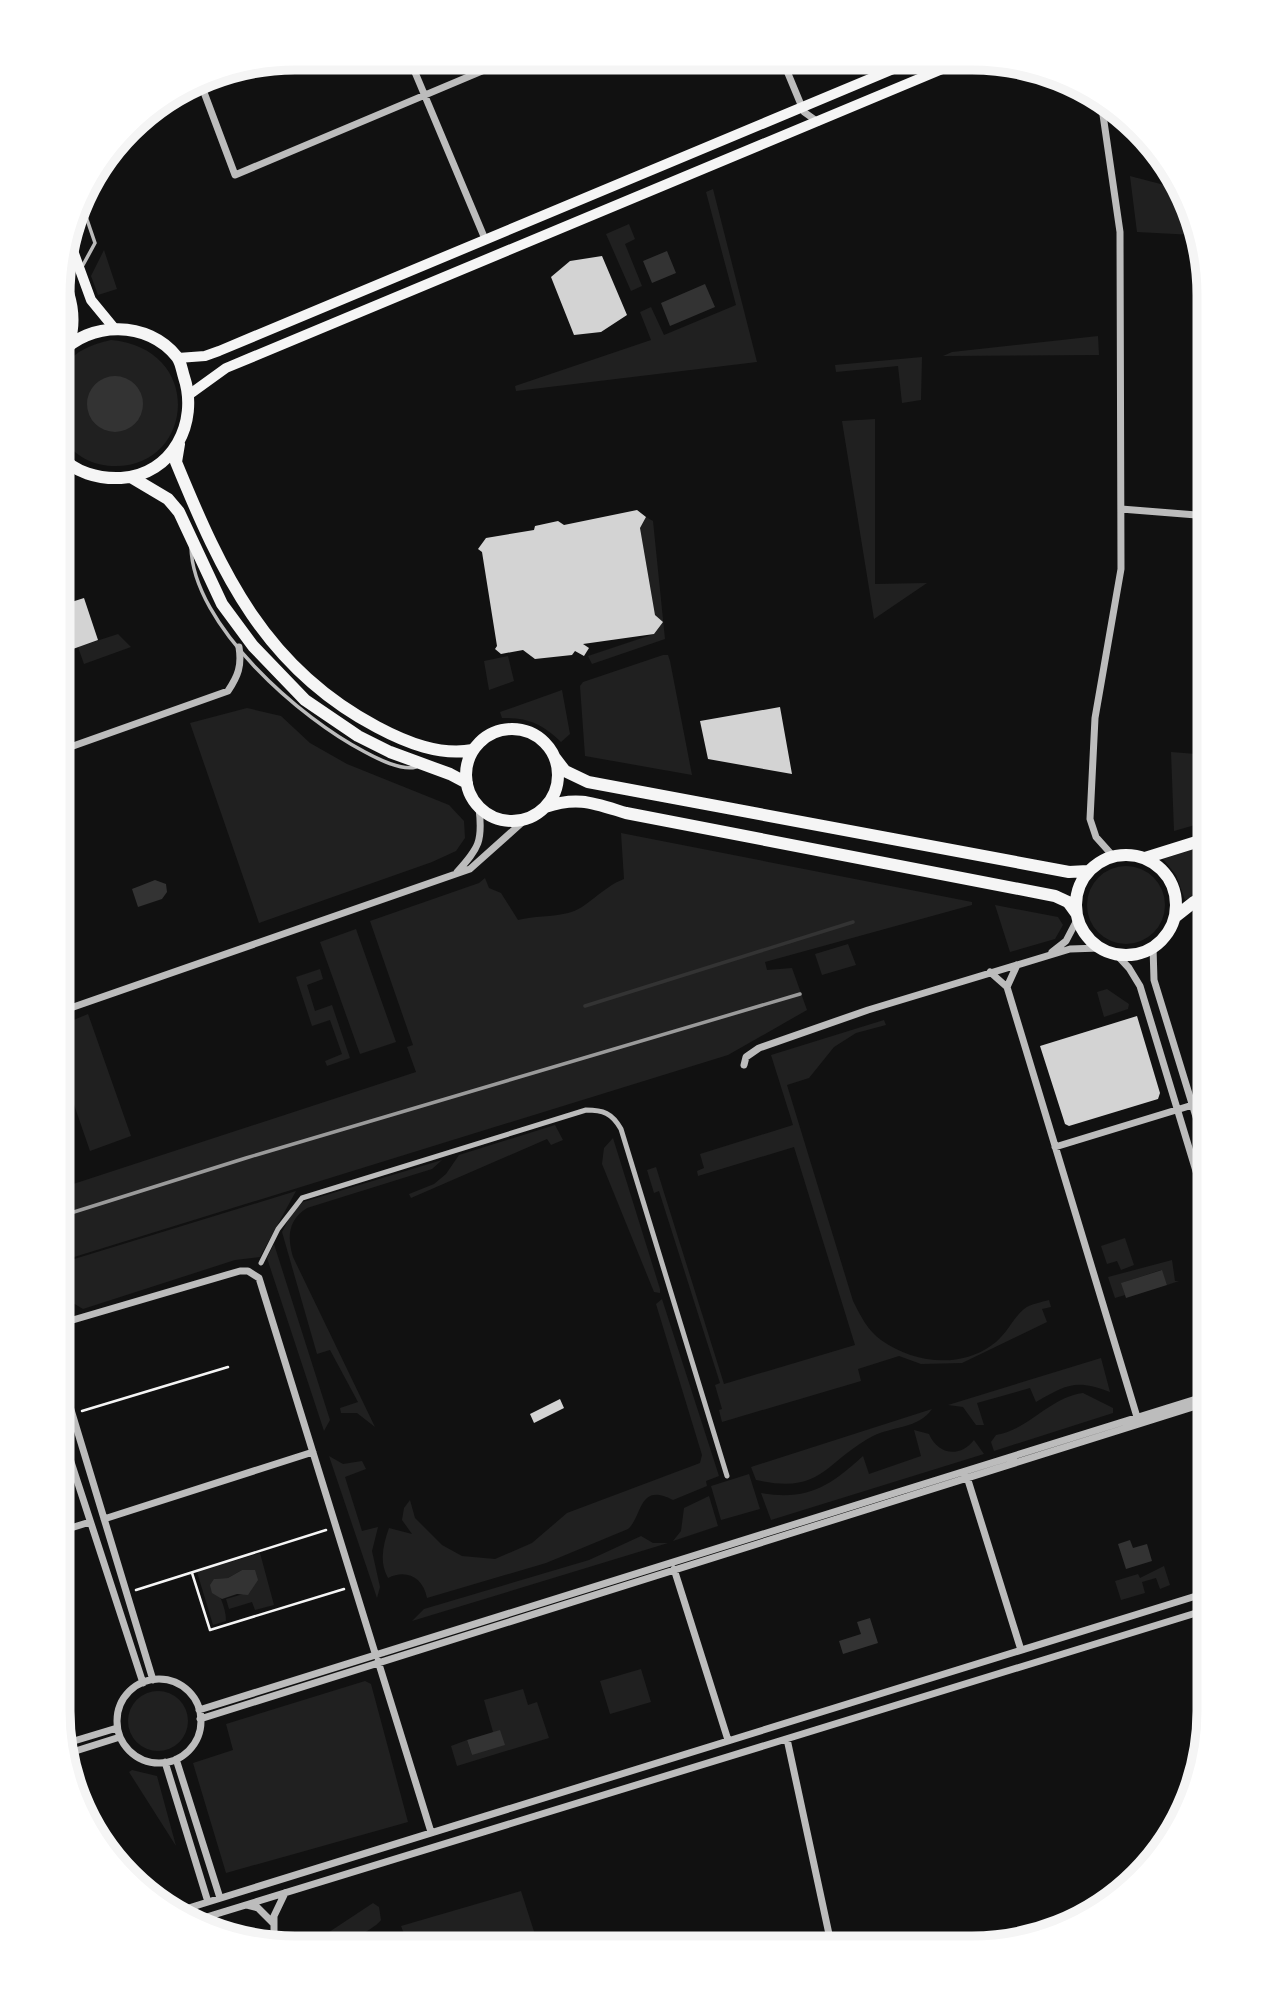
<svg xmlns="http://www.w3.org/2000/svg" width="1267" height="2006" font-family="Raleway,sans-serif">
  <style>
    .green { fill: #202020 }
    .water { fill: #333 }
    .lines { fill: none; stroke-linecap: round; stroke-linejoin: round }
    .stream { stroke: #333; stroke-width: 3.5 }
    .building { fill: #d3d3d3 }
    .path { stroke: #f5f5f5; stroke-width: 2.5 }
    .service { stroke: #bcbcbc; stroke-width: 3.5 }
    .pedestrian { stroke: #bcbcbc; stroke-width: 5 }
    .minor { stroke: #bcbcbc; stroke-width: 7 }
    .secondary { stroke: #f5f5f5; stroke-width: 10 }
    .primary { stroke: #f5f5f5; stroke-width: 10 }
    .trunk { stroke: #f5f5f5; stroke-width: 12 }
    .rail { stroke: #9a9a9a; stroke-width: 3.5 }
    .rim { fill: none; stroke: #f5f5f5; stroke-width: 9 }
  </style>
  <rect width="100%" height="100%" fill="#111"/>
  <path class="green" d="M1130,176C1190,192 1188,186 1200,247H1195L1194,235L1137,232Z
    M713,189L757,362L516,391L515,386L651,340L640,312L651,307L664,335L736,305L706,192Z
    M629,224L635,239L625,244L642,286L631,291L606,234Z
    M104,250L117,289L98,295L91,276Z
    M1098,336L1099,355L943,356L952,352Z
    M111,340C207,349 193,470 112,466C89,465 71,453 60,434C60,382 50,354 111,340Z
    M922,357L921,400L902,403L898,366L836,372L835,365Z
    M875,419V584L927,583L874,619L842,421Z
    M646,517L653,521L665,639L592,664L588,656L654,634L663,622L655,615L640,528Z
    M118,634L131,647L84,664L78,647Z
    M663,655H668L670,661L692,775L585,756L580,686L583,682Z
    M508,656L514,681L489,690L484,661Z
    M562,690L570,734L561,742C543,724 527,717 502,718L500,712Z
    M247,708L281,716L310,743L347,764L449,805L464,821L465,838L456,851L432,862L259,923L190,723Z
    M1171,752L1209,755V821L1174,831Z
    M621,833L972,902V905L765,962L767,970L792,968L807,1010L728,1055L58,1262V1189L416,1072L407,1047L413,1045L370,921L479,883L485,878L489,888L501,893L518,920C534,916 552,917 568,913C587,909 602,887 624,879Z
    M1209,844V890L1185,900L1176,875L1163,859Z
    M1087 905a39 39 0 1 1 78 0a39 39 0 1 1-78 0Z
    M995,905L1058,917L1063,925L1055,939L1010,952Z
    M356,929L396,1042L360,1054L320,942Z
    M848,944L856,965L822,975L815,954Z
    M320,969L323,979L307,985L315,1011L332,1005L350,1058L327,1066L325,1061L342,1054L330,1020L312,1026L296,977Z
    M1107,989L1129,1004L1128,1009L1104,1017L1097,992Z
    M88,1014L131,1136L90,1151L59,1061V1026Z
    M884,1020L886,1025L856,1033L834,1047L809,1078L787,1085L853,1301C860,1315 868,1331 881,1340C913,1363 959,1369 992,1345C1006,1336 1012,1319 1024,1309C1030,1304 1042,1302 1049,1300L1051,1307L1042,1309L1047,1322L962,1363L921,1364L899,1356L858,1369L861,1381L722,1422L719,1410L722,1409L715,1385L720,1383L659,1191L654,1193L647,1170L656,1167L724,1384L855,1345L794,1147L698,1176L697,1171L704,1168L700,1154L793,1125L771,1055Z
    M555,1125L563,1140L551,1145L547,1139L411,1198L409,1194L434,1184L446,1174L459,1155Z
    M613,1138L660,1289V1293L654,1292L602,1164L604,1148Z
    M442,1160L432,1169L307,1208C288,1220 287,1237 293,1257L375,1427L357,1413H341L340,1408L358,1402L330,1350L317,1354L282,1232L292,1213L303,1202Z
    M296,1191L260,1257L235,1260L83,1309L73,1303L69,1294L58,1290V1264Z
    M1125,1238L1134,1265L1121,1270L1117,1261L1107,1264L1101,1246Z
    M274,1244L330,1420L324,1431L267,1258Z
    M1172,1260L1175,1281H1179L1167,1285L1161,1270L1122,1283L1125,1295L1115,1298L1108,1277Z
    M662,1299L719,1476L706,1481L707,1486L673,1500C638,1482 643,1516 628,1529L546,1563L427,1598C423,1577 406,1569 388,1578C379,1562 383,1545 389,1528L412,1534L402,1520L404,1508L410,1500L415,1518L442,1545L462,1556L495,1559L532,1543L567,1513L700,1463L702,1455L656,1304Z
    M1101,1358L1110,1392C1076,1379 1067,1384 1036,1402L1030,1388L977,1403L984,1425H976L963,1407L948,1405Z
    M1083,1393L1113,1408V1413L994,1451L991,1442L996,1435C1030,1429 1050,1397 1083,1393Z
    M932,1409C918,1429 893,1426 873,1436C824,1462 823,1495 756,1480L751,1467Z
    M914,1430L929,1434C938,1455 960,1458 974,1440L984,1454L771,1520L761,1493C808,1501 830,1486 863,1456L869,1474L921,1456Z
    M329,1456L343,1464L362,1461L366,1469L345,1477L362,1531L378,1527L372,1551L380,1587L377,1598Z
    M749,1474L760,1509L721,1520L711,1486Z
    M709,1496L718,1526L673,1541L681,1531L684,1508Z
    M641,1536L653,1543H668L412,1621L424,1609L589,1560Z
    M260,1553L274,1605L255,1610L252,1602L229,1609L226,1599L250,1592L256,1574L242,1570L228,1578L215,1579C217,1594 226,1605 226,1621L213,1625L197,1572Z
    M1164,1566L1170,1585L1160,1589L1156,1578L1142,1582L1145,1593L1121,1600L1115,1581L1138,1574L1140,1578Z
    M641,1669L651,1702L610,1714L600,1681Z
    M365,1681L371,1684L408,1822L226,1873L193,1763L233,1750L226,1724Z
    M523,1689L528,1705L537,1702L549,1738L457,1766L451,1746L467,1740L472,1755L493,1732L484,1700Z
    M128 1721a30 30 0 1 1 60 0a30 30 0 1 1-60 0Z
    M132,1770L157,1776L176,1846L129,1772Z
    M521,1891L539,1947H409L401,1926Z
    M373,1903L379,1907L381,1920C378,1926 344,1946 337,1946C328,1948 318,1946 308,1946Z"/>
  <path class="water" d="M667,251L676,273L652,283L643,261Z
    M705,284L715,307L670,326L661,303Z
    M87 404a28 28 0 1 1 56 0a28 28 0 1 1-56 0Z
    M155,880L166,884L167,892L162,899L138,907L132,889Z
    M1162,1270L1167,1285L1126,1298L1121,1283Z
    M1130,1540L1133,1548L1147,1544L1152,1561L1126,1569L1118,1544Z
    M242,1570H255L258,1580L248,1595L237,1594L222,1599L212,1593L210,1585L214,1579L228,1578Z
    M870,1618L878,1643L843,1654L839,1641L861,1634L857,1622Z
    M500,1730L505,1745L472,1755L467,1740Z"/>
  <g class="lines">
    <path class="stream" d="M585,1006L853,922"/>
  </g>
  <path class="building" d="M602,256L627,315L601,332L574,335L551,277L570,261Z
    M637,510L646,517L640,528L655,615L663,622L654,634L583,644L589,648L584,656L575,651L572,655L535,659L523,650L501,654L495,649L497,646L482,552L478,549L486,538L534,530L535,526L558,521L564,525Z
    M84,598L98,640L59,654V606Z
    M780,707L792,774L708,759L700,721Z
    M1137,1016L1160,1093L1158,1099L1069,1126L1065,1124L1040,1046Z
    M560,1399L564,1408L534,1423L530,1414Z"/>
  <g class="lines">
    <path class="path" d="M82,1411L228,1367
      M192,1573L210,1630L344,1589
      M136,1590L326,1530"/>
    <path class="service" d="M80,199L95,243L83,265
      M191,547C193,626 301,719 365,752C378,759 401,771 416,767"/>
    <path class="pedestrian" d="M261,1263L278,1229L302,1198L586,1110C603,1110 612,1113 621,1129L727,1476"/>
    <path class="minor" d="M409,58L485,239
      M782,59L804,112L818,122
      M199,79L235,175L513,58
      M1101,101L1120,232L1121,569L1095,718L1090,819L1096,837L1113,856
      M1103,111L1115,106
      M1121,509L1209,516
      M59,751L228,691C238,676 242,666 239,647
      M457,872C479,848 483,841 479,808
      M1153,947L1154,980L1209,1159
      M1052,952L1066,941L1078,918
      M1116,954L1129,968L1140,986L1209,1214
      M1017,965L1007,987L1137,1417
      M990,972L1007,987
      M59,999L63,1011
      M59,1012L470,869L526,819
      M744,1065L746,1057L759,1048L868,1010L1070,949L1100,948
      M1055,1147L1209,1100
      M66,1322L240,1271H248L259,1278L375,1653
      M58,1353C71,1340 71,1323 58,1311
      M58,1367L153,1680
      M58,1422L143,1683
      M967,1477L1021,1650
      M104,1519L313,1452
      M58,1532L90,1522
      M674,1569L728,1740
      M378,1661L431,1832
      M117 1721a42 42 0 1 1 84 0a42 42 0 1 1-84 0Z
      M199,1710L1209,1395
      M200,1719L1209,1402
      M787,1739L832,1948
      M64,1744L117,1728
      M66,1754L120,1737
      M176,1759L220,1898
      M165,1762L208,1902
      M247,1905L258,1908L273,1923
      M179,1911L1209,1592
      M200,1919L1209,1609
      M268,1946L274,1933V1916L285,1893"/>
    <path class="secondary" d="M178,358L205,356L219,351L915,60
      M190,394L226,368L964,60"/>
    <path class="primary" d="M68,237L91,300L114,328
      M60,264C69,291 79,314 70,343"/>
    <path class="trunk" d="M179,444L176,462C222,574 265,668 377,727C407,743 440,756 473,750
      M59,454C74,473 99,479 121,478C173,475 199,422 184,377C182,371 181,362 177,357C148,320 89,321 60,354
      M131,477L168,499L179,512L222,604L253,646L305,700L358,736L390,752L450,774L467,783
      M466 775a46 46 0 1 1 92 0a46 46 0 1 1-92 0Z
      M555,758L565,771L588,782L1069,872L1088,871
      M545,807C578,796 593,803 626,813L1055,896L1068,902L1076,913
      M1076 905a50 50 0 1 1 100 0a50 50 0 1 1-100 0Z
      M1145,858L1209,838
      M1175,917L1194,902L1209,897"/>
    <path class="rail" d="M58,1217L246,1158L800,994"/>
  </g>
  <path d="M0 0H1267V2006H0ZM295 70H972A225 225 0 0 1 1197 295V1711A225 225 0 0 1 972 1936H295A225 225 0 0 1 70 1711V295A225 225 0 0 1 295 70Z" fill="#fff" fill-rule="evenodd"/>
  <path class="rim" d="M295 70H972A225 225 0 0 1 1197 295V1711A225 225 0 0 1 972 1936H295A225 225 0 0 1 70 1711V295A225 225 0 0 1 295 70Z"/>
</svg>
